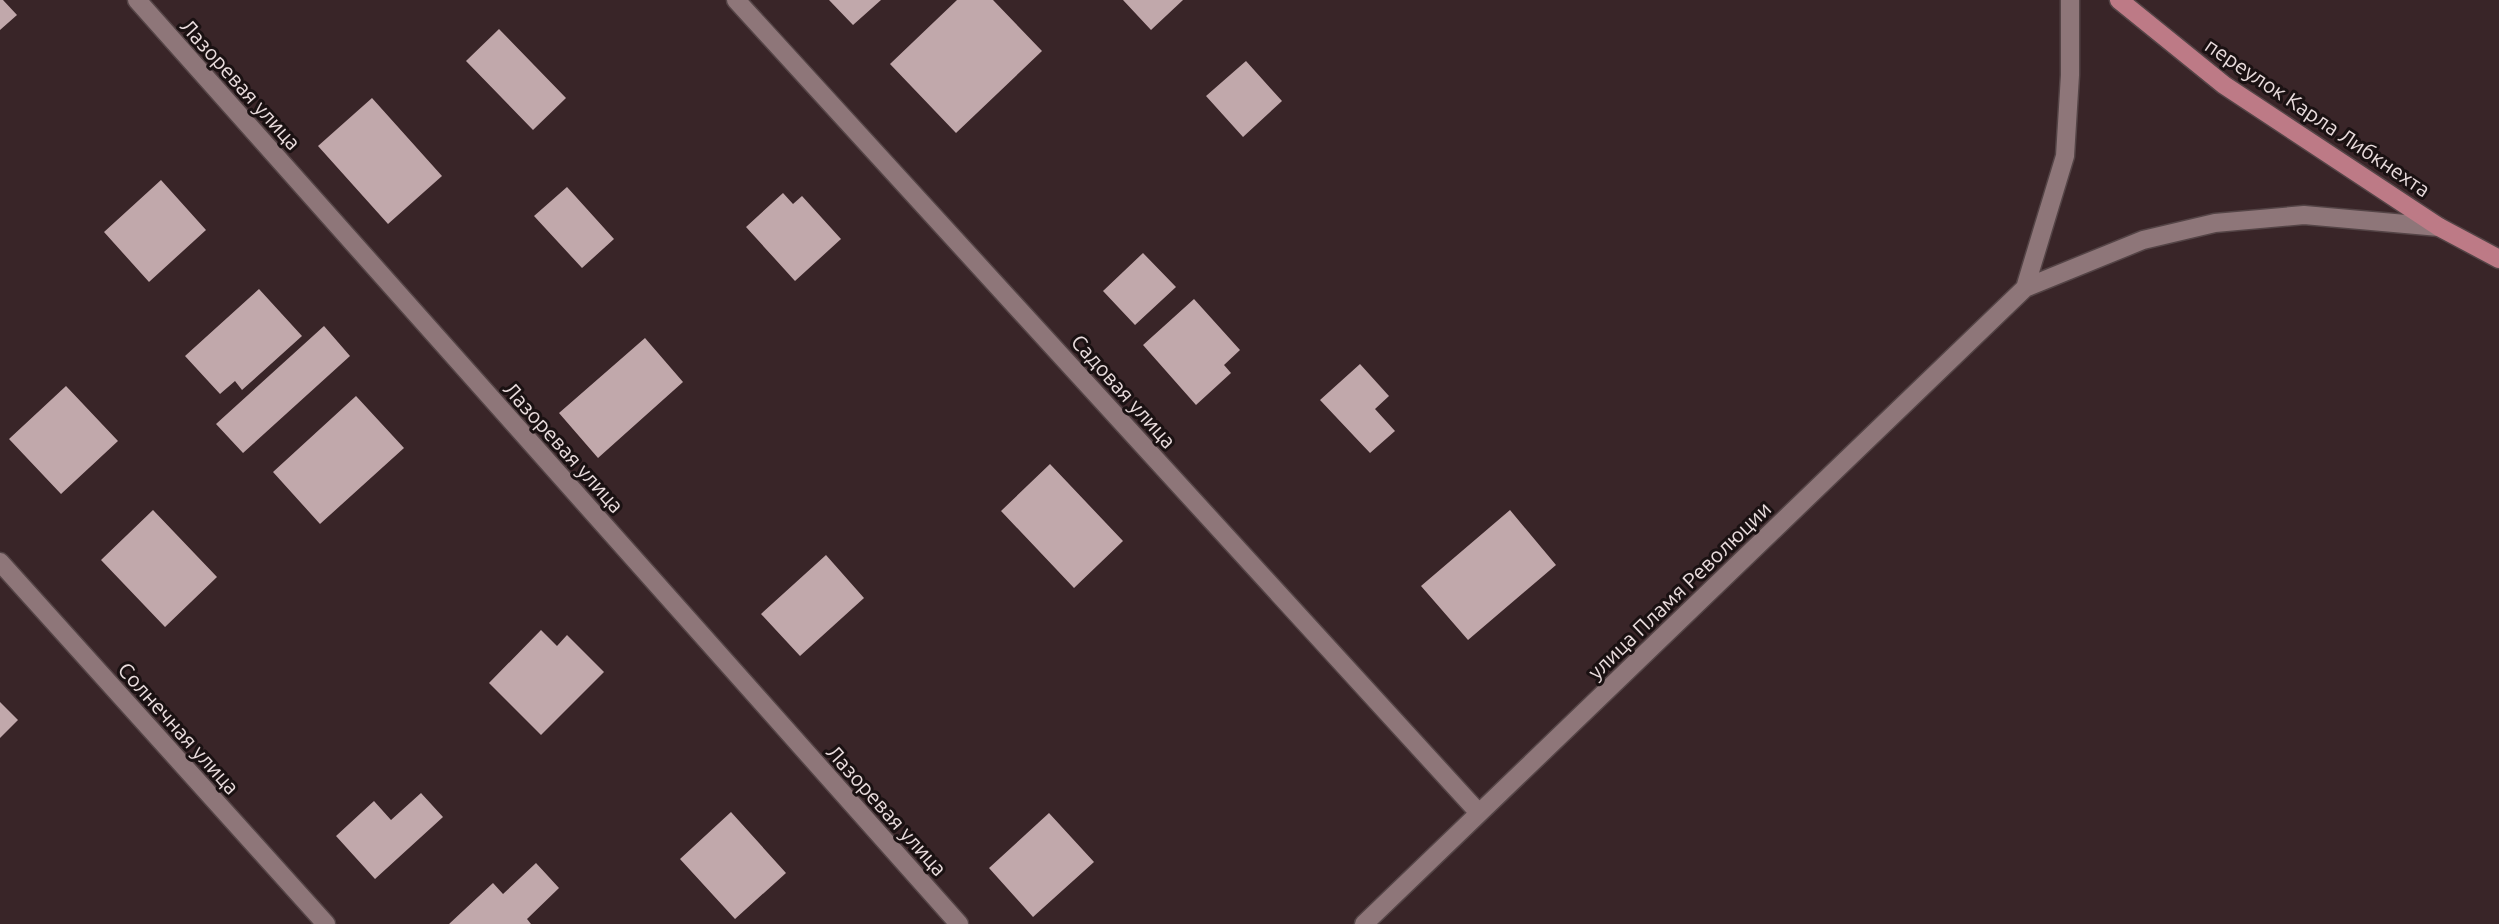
<svg xmlns="http://www.w3.org/2000/svg" width="2499" height="924" font-family="Ubuntu,sans-serif">
  <style>
    .building { fill: #c1a8ab }
    .lines { fill: none; stroke-linecap: round; stroke-linejoin: round }
    .minor-casing { stroke: #544446; stroke-width: 21 }
    .major-casing { stroke: #544446; stroke-width: 21 }
    .minor { stroke: #8e7679; stroke-width: 18 }
    .major { stroke: #bd7a86; stroke-width: 18 }
    .labels { text-anchor: middle; dominant-baseline: central; stroke-width: 6; stroke-linejoin: round; paint-order: stroke }
    .street-label { font-size: 21px; fill: #e9dcdd; stroke: #1a1112 }
  </style>
  <rect width="100%" height="100%" fill="#392528"/>
  <path class="building" d="M0,0H3L17,15L0,30Z
    M829,0H881L853,25Z
    M957,0H993L1042,51L956,133L890,64Z
    M1123,0H1183L1151,30Z
    M499,29L566,98L533,130L466,61Z
    M1246,61L1282,101L1243,137L1206,96Z
    M372,98L442,176L388,224L318,146Z
    M161,180L206,230L149,282L104,232Z
    M567,187L614,239L582,268L534,216Z
    M783,193L793,204L802,196L841,239L795,281L746,227Z
    M1143,253L1176,287L1135,325L1103,291Z
    M259,289L302,336L242,390L235,381L220,394L185,356Z
    M1194,299L1240,350L1224,365L1231,373L1196,405L1143,345Z
    M324,326L350,356L243,453L216,424Z
    M645,338L683,382L598,458L559,413Z
    M1360,364L1389,396L1375,409L1395,431L1370,453L1320,400Z
    M66,386L118,441L61,494L9,439Z
    M356,396L404,448L320,524L273,472Z
    M1050,464L1123,541L1074,588L1001,511Z
    M153,510L217,577L165,627L101,560Z
    M1510,510L1556,565L1468,640L1421,586Z
    M826,555L864,598L800,656L761,614Z
    M541,630L557,646L567,635L604,672L541,735L489,683Z
    M0,702L18,720L0,738Z
    M421,793L443,817L375,879L336,836L374,801L391,820Z
    M731,812L786,873L735,919L680,859Z
    M1049,813L1094,862L1033,917L989,868Z
    M536,863L559,888L527,919L531,924H449L493,883L503,894Z"/>
  <g class="lines">
    <defs>
      <path id="minor" d="M137,0L959,924
        M736,0L1479,813
        M2025,288L2065,156L2070,75V0
        M0,562L326,924
        M1364,924L2025,288L2143,240L2215,223L2304,215L2439,227"/>
      <path id="major" d="M2119,0L2224,85L2439,227L2499,259"/>
    </defs>
    <use href="#minor" class="minor-casing"/>
    <use href="#major" class="major-casing"/>
    <use href="#minor" class="minor"/>
    <use href="#major" class="major"/>
  </g>
  <g class="labels">
    <g class="street-label">
      <text transform="translate(241 84) rotate(48)">Лазоревая улица</text>
      <text transform="translate(2318 117) rotate(34)">переулок Карла Либкнехта</text>
      <text transform="translate(1124 391) rotate(48)">Садовая улица</text>
      <text transform="translate(564 447) rotate(48)">Лазоревая улица</text>
      <text transform="translate(1679 590) rotate(-44)">улица Пламя Революции</text>
      <text transform="translate(179 728) rotate(48)">Солнечная улица</text>
      <text transform="translate(887 810) rotate(48)">Лазоревая улица</text>
    </g>
  </g>
</svg>
